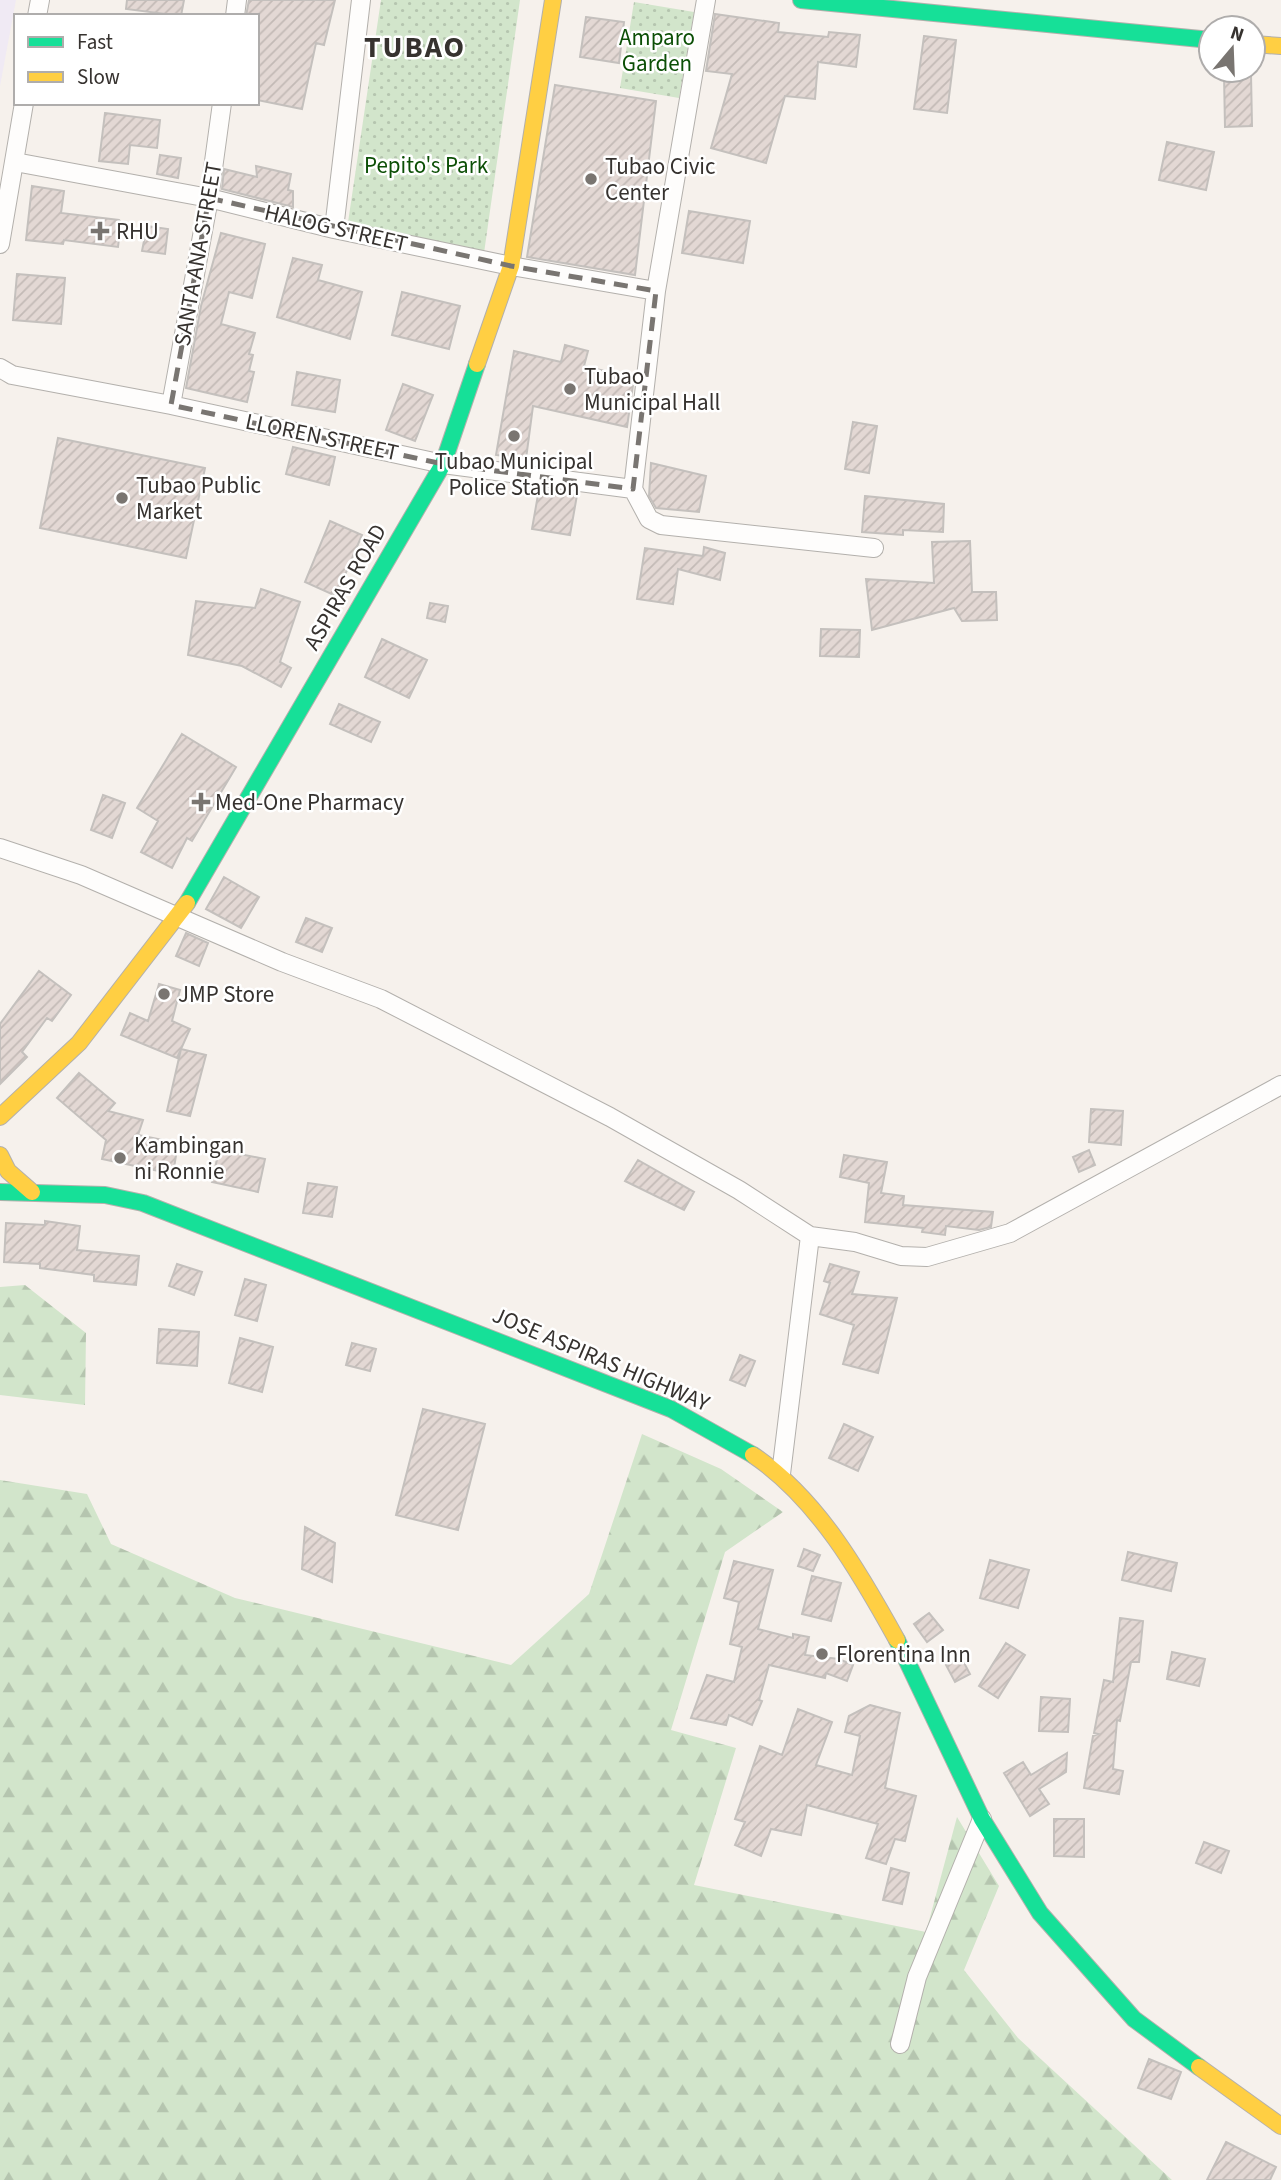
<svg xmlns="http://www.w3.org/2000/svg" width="1281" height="2180" font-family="'Source Sans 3',sans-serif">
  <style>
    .education { fill: #f0eaf4 }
    .forest { fill: url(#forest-firs) }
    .park { fill: url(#park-dots) }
    .building { fill: url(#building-hatch); stroke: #c4c0bd; stroke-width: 2 }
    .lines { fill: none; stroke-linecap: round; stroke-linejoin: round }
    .street-casing { stroke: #b3b0ac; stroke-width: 20 }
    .fast-casing { stroke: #b3b0ac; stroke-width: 18 }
    .slow-casing { stroke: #b3b0ac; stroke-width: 18 }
    .street { stroke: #fefdfc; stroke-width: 18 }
    .fast { stroke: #16e098; stroke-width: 16 }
    .slow { stroke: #ffcf43; stroke-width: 16 }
    .marked { fill: none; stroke: #797571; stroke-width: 5; stroke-dasharray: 14 9; stroke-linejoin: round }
    .poi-dot { fill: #797571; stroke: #fff; stroke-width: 2.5 }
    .labels { text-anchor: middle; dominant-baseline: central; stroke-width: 5; stroke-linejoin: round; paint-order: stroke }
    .park-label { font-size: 23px; fill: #0c4f06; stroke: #fff }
    .poi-label { font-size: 23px; fill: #36322f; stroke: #fff; text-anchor: start }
    .street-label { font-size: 23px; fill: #36322f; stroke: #fff }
    .district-label { font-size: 30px; font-weight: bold; letter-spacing: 2px; fill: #36322f; stroke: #fff }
  </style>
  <defs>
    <pattern id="forest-firs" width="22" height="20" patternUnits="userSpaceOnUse" patternTransform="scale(1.75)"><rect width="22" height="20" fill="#d2e5cb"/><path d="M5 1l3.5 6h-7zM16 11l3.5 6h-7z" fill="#b5c5af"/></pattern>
    <pattern id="park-dots" width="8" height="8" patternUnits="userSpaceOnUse" patternTransform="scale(1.75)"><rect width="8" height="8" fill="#d2e5cb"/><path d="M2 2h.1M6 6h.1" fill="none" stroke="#b5c5af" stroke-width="1.8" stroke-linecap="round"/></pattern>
    <pattern id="building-hatch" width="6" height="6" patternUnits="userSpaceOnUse" patternTransform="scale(1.75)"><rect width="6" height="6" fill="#e3d8d4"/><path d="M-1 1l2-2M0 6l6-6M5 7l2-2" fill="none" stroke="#c3bab6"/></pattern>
  </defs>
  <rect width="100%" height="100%" fill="#f6f1ec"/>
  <path class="education" d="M0,0H16L0,86Z"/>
  <path class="forest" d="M25,1285L86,1333L85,1405L0,1395V1287Z
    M642,1434L721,1469L783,1512L725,1552L671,1730L736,1748L694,1885L926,1932L957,1817L999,1886L964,1970L1018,2038L1172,2180H0V1480L87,1494L111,1544L235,1598L511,1665L589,1594Z"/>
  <path class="park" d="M381,0H520L484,253L347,229Z
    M634,2L694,12L679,98L620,88Z"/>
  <path class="building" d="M127,0H184L181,16L126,9Z
    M249,0H335L324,45L316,43L302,109L257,100V16H246Z
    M715,14L779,23L778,32L828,37L829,32L860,35L856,67L818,62L815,99L785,96L766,163L711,148L732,74L706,71Z
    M586,17L624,22L619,63L580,57Z
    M924,36L956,40L947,113L914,109Z
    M1251,74L1252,126L1225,127L1224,75Z
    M555,85L656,101L635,275L527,257Z
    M105,113L160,120L157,148L130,145L128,164L99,161Z
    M1167,142L1214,152L1206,190L1159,180Z
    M160,155L181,158L178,178L157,174Z
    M256,166L291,174L288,190L293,191V207L222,189L224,169L257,177Z
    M32,186L64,191L61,213L119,220L121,222L118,247L64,240L63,244L26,240Z
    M689,211L750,221L743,263L682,253Z
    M147,226L168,229L165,254L142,251Z
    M221,233L265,244L252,298L229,292L221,324L255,333L249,354L253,355L249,371L254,372L247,402L186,388L201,306Z
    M293,258L322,265L318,280L362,292L350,339L277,317Z
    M17,274L65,278L61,324L13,320Z
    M402,292L460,306L449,349L392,335Z
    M565,345L588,351L584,366L634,378L627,427L533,406L526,459L496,455L514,351L561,362Z
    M297,372L340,380L335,412L292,405Z
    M403,384L433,395L415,441L386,430Z
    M853,422L877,426L869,473L845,469Z
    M58,438L205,468L186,558L40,528Z
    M293,447L335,457L329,485L286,474Z
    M651,463L706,476L699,512L656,508L649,496Z
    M539,489L577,495L570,535L532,529Z
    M865,496L944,504L943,532L903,530V535L862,532Z
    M330,521L362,535L336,596L305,582Z
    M970,541L972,592H996L997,620L962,621L954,608L872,630L866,579L934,583L932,542Z
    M704,547L725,553L720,580L678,569L673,604L637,599L645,548L703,556Z
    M261,589L300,602L280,662L291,668L281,687L242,666L188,655L196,601L255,608Z
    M430,603L448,606L445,622L427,618Z
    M821,629L860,630L859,657L820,656Z
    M382,639L427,660L409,698L365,677Z
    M339,704L380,722L371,742L330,724Z
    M182,734L236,767L192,841L187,838L172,868L141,852L158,821L137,808Z
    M103,795L125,803L112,838L91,830Z
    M224,877L259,897L241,928L206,909Z
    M306,918L332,928L322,952L296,942Z
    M186,933L208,943L199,966L176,956Z
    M39,971L71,995L52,1021L47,1018L22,1052L27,1057L0,1084V1024Z
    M159,984L180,990L172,1021L190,1029L177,1058L121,1035L130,1013L148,1021Z
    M181,1049L206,1055L190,1116L167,1111Z
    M79,1073L115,1103L108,1111L143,1120L138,1135L178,1143L173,1174L102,1159L106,1140L57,1098Z
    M1091,1109L1123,1111L1121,1145L1089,1142Z
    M219,1150L265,1159L258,1192L212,1182Z
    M1089,1150L1095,1165L1079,1172L1073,1157Z
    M844,1155L887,1162L881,1193L904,1196L903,1205L993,1212L991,1227L979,1230L946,1226L945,1235L922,1232L923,1228L865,1222L869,1183L840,1177Z
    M638,1160L694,1192L684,1210L625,1181Z
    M308,1183L337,1187L332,1217L303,1213Z
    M45,1221L80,1226L77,1250L139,1256L136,1285L94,1281V1275L40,1268V1264L4,1262L6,1223L45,1225Z
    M177,1264L202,1272L194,1295L169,1286Z
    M830,1264L859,1272L852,1294L897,1298L878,1373L843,1364L854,1325L820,1314L830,1283L824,1281Z
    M245,1279L266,1285L257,1321L235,1315Z
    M159,1329L199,1332L197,1366L157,1363Z
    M240,1338L273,1347L262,1392L229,1383Z
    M352,1343L376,1349L370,1371L346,1365Z
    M740,1355L755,1361L745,1386L730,1380Z
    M423,1409L485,1424L458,1530L396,1515Z
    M844,1424L873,1437L858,1471L829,1458Z
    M305,1527L335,1543L332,1582L302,1569Z
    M804,1549L820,1555L813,1571L798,1566Z
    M1128,1552L1177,1563L1171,1591L1122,1580Z
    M990,1560L1029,1570L1018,1608L980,1598Z
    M734,1561L773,1570L758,1629L793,1638V1634L809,1637L805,1655L839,1659L853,1665L847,1681L826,1673L825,1678L769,1665L759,1700L762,1701L752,1725L729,1715L726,1725L691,1718L707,1675L734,1682L742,1647L730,1644L739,1602L724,1598Z
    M812,1576L841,1583L831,1621L802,1614Z
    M929,1613L943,1630L927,1642L914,1624Z
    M1120,1618L1143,1621L1139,1662H1131L1120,1721L1117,1720L1113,1769L1123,1771L1119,1794L1084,1788L1093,1736L1098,1734L1094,1733L1104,1680L1113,1682Z
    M1006,1643L1025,1655L998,1698L979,1686Z
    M1172,1652L1205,1659L1199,1686L1167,1679Z
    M961,1657L970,1674L955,1682L946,1665Z
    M1041,1697L1070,1699L1068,1732L1039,1731Z
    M870,1705L900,1713L885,1788L916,1796L905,1841L895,1839L886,1864L866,1858L878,1824L807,1805L801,1835L771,1829L761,1856L735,1845L745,1822L735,1819L760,1746L782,1755L798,1709L832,1722L816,1765L852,1775L860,1736L845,1732L849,1716Z
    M1067,1753L1066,1772L1039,1789L1049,1804L1030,1816L1004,1773L1023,1762L1031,1775Z
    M1054,1819H1084V1857L1054,1856Z
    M1204,1842L1229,1851L1221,1873L1196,1863Z
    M891,1868L909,1873L902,1904L883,1900Z
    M1149,2059L1181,2072L1171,2099L1138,2088Z
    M1226,2142L1276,2167L1270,2180H1207Z"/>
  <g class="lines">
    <defs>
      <path id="street" d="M37,16L40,0
        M235,16L237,0
        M15,162L209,198L334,229L511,266L656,291
        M334,229L361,0
        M0,244L24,103
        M0,368L12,375L171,405L443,464L633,489
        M171,405L209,198L222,103
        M633,489L656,291L706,0
        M633,489L649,519L661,525L874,548
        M0,848L81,875L282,962L381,999L610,1117L739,1190L810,1236L855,1242L901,1256L927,1257L1010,1233L1281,1085
        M781,1474L810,1236
        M900,2044L917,1977L982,1819"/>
      <path id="fast" d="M801,0L1211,40
        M187,903L443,464L477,364
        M0,1192L105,1195L143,1203L671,1409L753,1455
        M897,1640L982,1819L1040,1913L1134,2019L1199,2067"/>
      <path id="slow" d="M1253,44L1281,46
        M477,364L511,266L553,0
        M0,1117L79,1043L187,903
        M0,1155L8,1171L32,1192
        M753,1455C818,1499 860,1573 897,1640
        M1199,2067L1281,2126"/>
    </defs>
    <use href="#street" class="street-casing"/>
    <use href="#fast" class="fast-casing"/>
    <use href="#slow" class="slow-casing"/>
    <use href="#street" class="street"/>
    <use href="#fast" class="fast"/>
    <use href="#slow" class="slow"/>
  </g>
  <path class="marked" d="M209,198L511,266L656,291L633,489L443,464L171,405Z"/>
  <g class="poi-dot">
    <circle cx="591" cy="179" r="7"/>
    <path d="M96.5 220.5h7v7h7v7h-7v7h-7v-7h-7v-7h7z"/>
    <circle cx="570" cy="389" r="7"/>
    <circle cx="514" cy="436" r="7"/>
    <circle cx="122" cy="498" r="7"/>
    <path d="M197.5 791.5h7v7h7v7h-7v7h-7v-7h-7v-7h7z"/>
    <circle cx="164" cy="994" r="7"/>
    <circle cx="120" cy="1158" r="7"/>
    <circle cx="822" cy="1654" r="7"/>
  </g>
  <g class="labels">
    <g class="park-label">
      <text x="657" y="37">Amparo<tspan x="657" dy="26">Garden</tspan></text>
      <text x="426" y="165">Pepito's Park</text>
    </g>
    <g class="poi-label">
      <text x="605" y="166">Tubao Civic<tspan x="605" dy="26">Center</tspan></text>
      <text x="116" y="231">RHU</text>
      <text x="584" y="376">Tubao<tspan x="584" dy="26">Municipal Hall</tspan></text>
      <text x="514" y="461" text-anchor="middle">Tubao Municipal<tspan x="514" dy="26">Police Station</tspan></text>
      <text x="136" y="485">Tubao Public<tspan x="136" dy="26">Market</tspan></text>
      <text x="215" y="802">Med-One Pharmacy</text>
      <text x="178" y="994">JMP Store</text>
      <text x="134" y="1145">Kambingan<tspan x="134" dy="26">ni Ronnie</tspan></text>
      <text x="836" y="1654">Florentina Inn</text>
    </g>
    <g class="street-label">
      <text transform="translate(336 228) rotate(13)">HALOG STREET</text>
      <text transform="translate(198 254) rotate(-80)">SANTA ANA STREET</text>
      <text transform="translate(322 437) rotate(12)">LLOREN STREET</text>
      <text transform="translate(345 587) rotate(-60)">ASPIRAS ROAD</text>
      <text transform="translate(601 1359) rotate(23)">JOSE ASPIRAS HIGHWAY</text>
    </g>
    <g class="district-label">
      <text x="415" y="47">TUBAO</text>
    </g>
  </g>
  <rect x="14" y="14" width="245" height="91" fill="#ffffff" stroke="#afadac" stroke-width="2"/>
  <rect x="28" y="37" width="35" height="10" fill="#16e098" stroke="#afadac" stroke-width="2"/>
  <text x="77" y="49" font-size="21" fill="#36322f">Fast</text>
  <rect x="28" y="72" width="35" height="10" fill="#ffcf43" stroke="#afadac" stroke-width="2"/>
  <text x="77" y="84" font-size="21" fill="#36322f">Slow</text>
  <g transform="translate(1232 49) rotate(19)"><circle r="33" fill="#ffffff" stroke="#afadac" stroke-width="2"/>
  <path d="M0-5L12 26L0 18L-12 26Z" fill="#797571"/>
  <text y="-10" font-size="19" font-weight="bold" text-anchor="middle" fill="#36322f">N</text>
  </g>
</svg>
